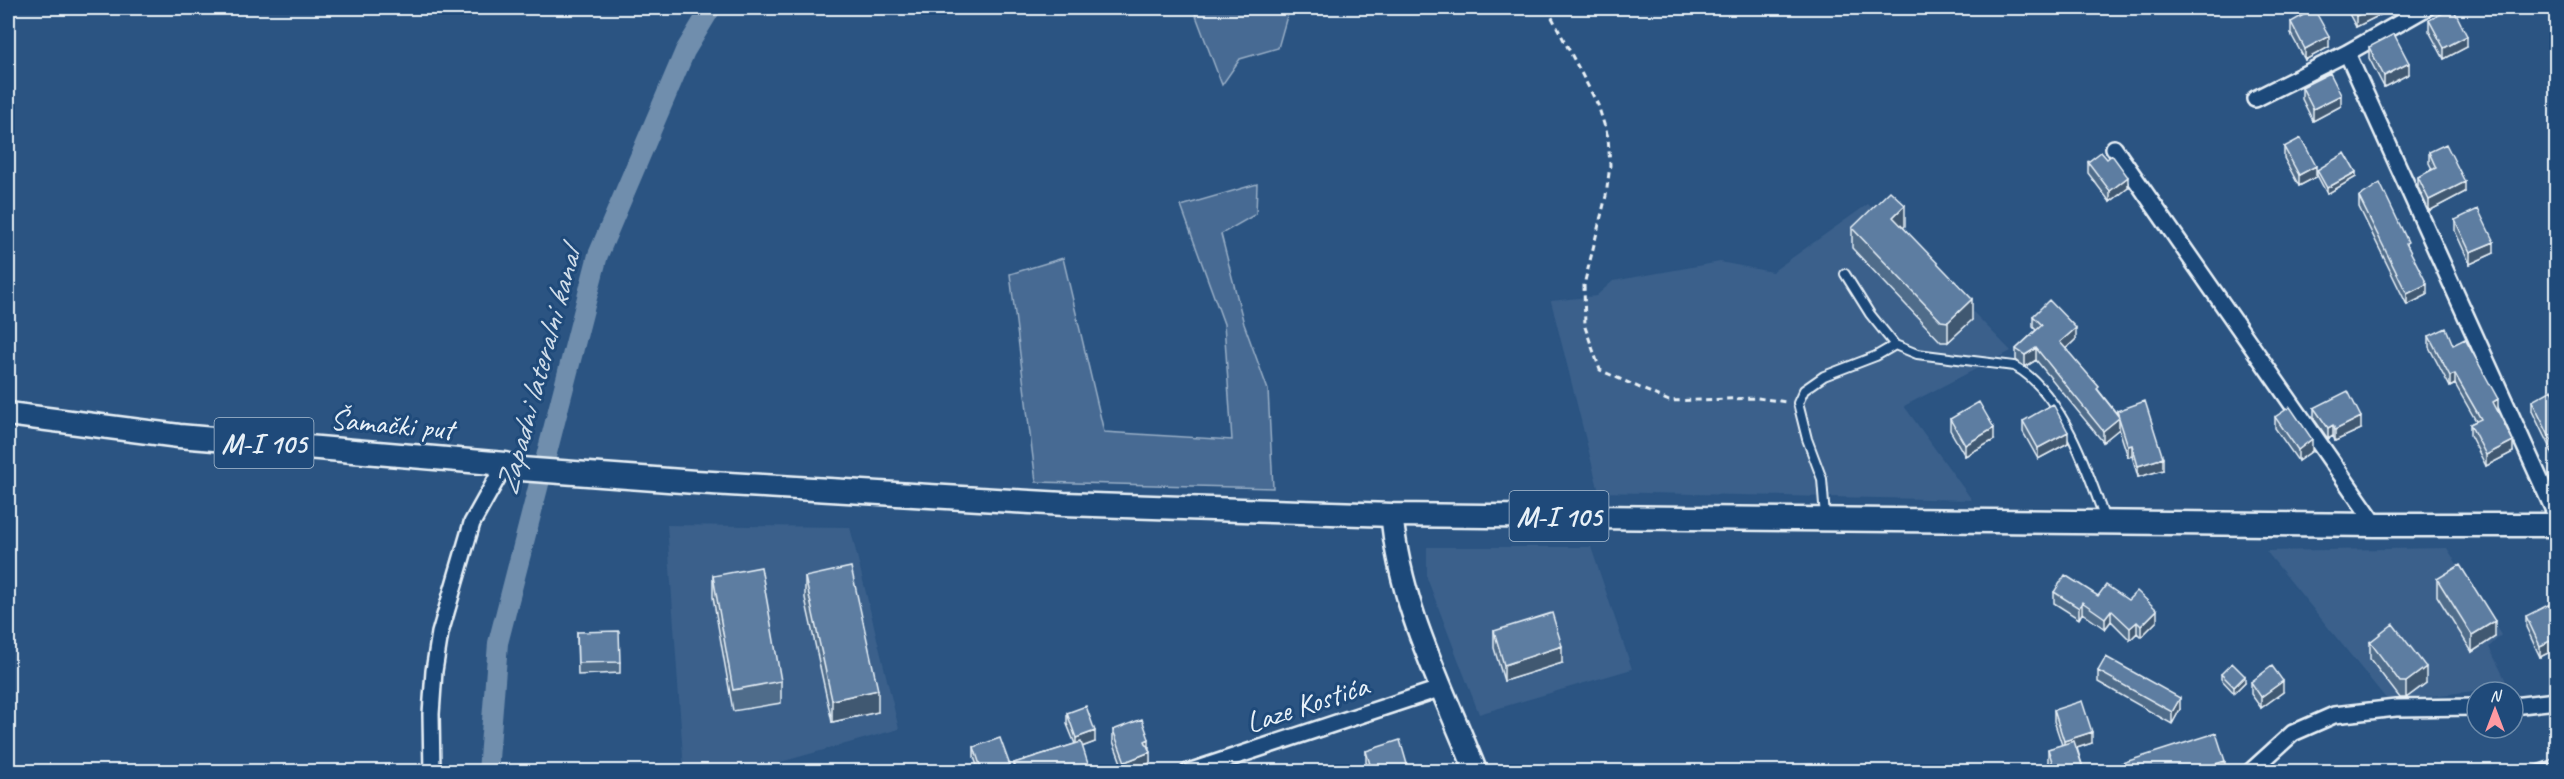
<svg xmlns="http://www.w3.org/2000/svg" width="2564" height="779" font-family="Caveat,sans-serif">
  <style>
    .built { fill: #3a608b }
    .green { fill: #476b93; stroke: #98aec6; stroke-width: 1.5 }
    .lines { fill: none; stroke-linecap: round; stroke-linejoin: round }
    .canal { stroke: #708ead; stroke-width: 20 }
    .lane-casing { stroke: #e8f1f8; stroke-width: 12 }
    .street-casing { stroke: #e8f1f8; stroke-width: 20 }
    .secondary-casing { stroke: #e8f1f8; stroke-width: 26 }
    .primary-casing { stroke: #e8f1f8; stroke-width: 27 }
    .path { stroke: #e8f1f8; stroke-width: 3; stroke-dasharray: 6 4.5; stroke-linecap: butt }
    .lane { stroke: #1f4a7a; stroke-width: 8 }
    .street { stroke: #1f4a7a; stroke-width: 15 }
    .secondary { stroke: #1f4a7a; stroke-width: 21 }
    .primary { stroke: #1f4a7a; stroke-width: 22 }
    .rail-casing { stroke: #e8f1f8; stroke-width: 7 }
    .rail { stroke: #1f4a7a; stroke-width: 4.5; stroke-dasharray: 14; stroke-linecap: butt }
    .wall { fill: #506c8a; stroke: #e8f1f8; stroke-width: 1.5 }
    .shaded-wall { fill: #415871; stroke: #e8f1f8; stroke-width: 1.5 }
    .building { fill: #5d7da1; stroke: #e8f1f8; stroke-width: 1.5 }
    .labels { text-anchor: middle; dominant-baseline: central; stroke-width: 6; stroke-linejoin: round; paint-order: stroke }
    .shield { fill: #1f4a7a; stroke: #acbfd2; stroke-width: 1.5 }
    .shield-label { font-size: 28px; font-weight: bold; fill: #e8f1f8 }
    .street-label { font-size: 30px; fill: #e8f1f8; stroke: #1f4a7a }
    .water-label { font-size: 32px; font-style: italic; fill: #d0dde9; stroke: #1f4a7a }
  </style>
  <rect width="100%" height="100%" fill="#2b5482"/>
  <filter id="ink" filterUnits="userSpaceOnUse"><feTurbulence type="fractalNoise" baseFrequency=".0167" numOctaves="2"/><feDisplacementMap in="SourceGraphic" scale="12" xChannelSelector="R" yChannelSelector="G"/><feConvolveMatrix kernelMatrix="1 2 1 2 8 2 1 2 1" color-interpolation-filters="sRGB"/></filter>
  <g filter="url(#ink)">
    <path class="built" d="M1868,204L2011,351L1904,406L1972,500L1599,492L1551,301L1596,296L1613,281L1720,262L1772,272Z
      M667,525L850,527L899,729L749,771H684Z
      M1427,547H1591L1632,669L1479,714L1427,578Z
      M2447,548L2501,635L2489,647L2509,687L2388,701L2266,551Z"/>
    <path class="green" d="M1193,8H1298L1287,16L1278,48L1240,59L1222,85Z
      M1257,184L1256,214L1221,234L1244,324L1268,390L1273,488L1036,482L1010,274L1063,258L1104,432L1232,440L1224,324L1181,206Z"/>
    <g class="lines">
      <path class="canal" d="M488,772L498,643L598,255L685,51L711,8"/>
      <defs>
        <path id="lane" d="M1895,345L1917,354L2014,366C2060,389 2089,473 2105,520
          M1825,517L1822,479L1807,439L1798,403L1804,390L1824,376L1876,356L1895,345L1870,314L1845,274"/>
        <path id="street" d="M2347,53L2556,515
          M2255,99L2347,53L2426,8
          M2114,148L2376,525
          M2513,706L2556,701
          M432,772L431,714L434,671L440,633L472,523L505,464
          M1188,772L1442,688
          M2250,772L2293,733L2334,715L2396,708L2477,707"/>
        <path id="secondary" d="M1392,515C1399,605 1443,688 1476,772"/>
        <path id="primary" d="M8,414L179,436L505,464L521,469L695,482L1064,504L1392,515L2376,525H2556"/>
      </defs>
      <use href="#lane" class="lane-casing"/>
      <use href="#street" class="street-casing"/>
      <use href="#secondary" class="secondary-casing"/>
      <use href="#primary" class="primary-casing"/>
      <path class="path" d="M1547,8L1598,105L1608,137L1610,165L1606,196L1584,285L1585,327L1600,370L1669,401L1757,398L1787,402"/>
      <use href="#lane" class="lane"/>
      <use href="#street" class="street"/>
      <use href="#secondary" class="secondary"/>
      <use href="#primary" class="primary"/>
      <defs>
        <path id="rail" d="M2524,772L2556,761"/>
      </defs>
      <use href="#rail" class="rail-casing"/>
      <use href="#rail" class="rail"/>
    </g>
    <path class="wall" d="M2346,8H2382V14L2356,27Z
      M2429,20L2467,47L2444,59L2429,31Z
      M2291,22L2329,47L2305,60L2291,34Z
      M2369,47L2409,74L2384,87L2369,58Z
      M2302,87L2341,106L2313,121L2302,99Z
      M2284,147L2316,177L2299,186L2284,158Z
      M2429,152L2465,192L2429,211L2418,187V177L2432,169L2429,163Z
      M2088,162L2128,188L2110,202L2088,173Z
      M2317,170L2356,177L2327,194L2317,175Z
      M2359,197L2408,247L2427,295L2407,305L2359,207Z
      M2455,220L2494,253L2470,264L2455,231Z
      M1905,226L1903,227L1972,320L1948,342H1941L1852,248V228Z
      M2033,316L2076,339L2066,349L2117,414V411L2163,470L2138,477L2132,456L2128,457L2119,429L2103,442L2036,360L2025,367L2016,360V349L2036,330L2033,327Z
      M2429,336L2453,345L2498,410H2497L2513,452L2486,466L2470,435V424L2476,421L2455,384L2450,387L2429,347Z
      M2556,398V461L2532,411V401Z
      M2314,408L2361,429L2335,441L2333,436L2328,439L2314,419Z
      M2275,417L2312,451L2298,461L2275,428Z
      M1950,419L1994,440L1965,456L1950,430Z
      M2023,421L2068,443L2038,459L2023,432Z
      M713,576L781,681V703L733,711L713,597Z
      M805,577L878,712L832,722L805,598Z
      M2437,579L2495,637L2472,652L2437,596Z
      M2054,592L2098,596L2157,621L2141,637L2137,633L2130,640L2111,621L2105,629L2082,613L2079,619L2054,603Z
      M2526,616L2556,618V649L2540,657L2526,627Z
      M1494,631L1562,663L1504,681L1494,648Z
      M577,632L620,662V673L578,675Z
      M2370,642L2426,683L2406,698H2400L2370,659Z
      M2098,671L2180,709L2172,724L2098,682Z
      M2221,674L2245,682L2234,693L2221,679Z
      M2251,682L2283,692L2261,708L2251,694Z
      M2054,710L2092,743L2077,748L2084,771H2050L2048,766V749L2062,745L2054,721Z
      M1067,713L1095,742L1082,747L1089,771H1014V763L1075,744L1067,724Z
      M1113,730L1149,750L1150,763L1128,771H1124L1113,741Z
      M974,747L1012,771H979L974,757Z
      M1366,751L1409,771H1369L1366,762Z"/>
    <path class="shaded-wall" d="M2372,8H2382V14L2356,27V16Z
      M2329,36V47L2305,60V49Z
      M2467,36V47L2444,59V48Z
      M2409,63V74L2384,87V76Z
      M2341,95V106L2313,121V109Z
      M2316,166V177L2299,186V175Z
      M2356,172V177L2327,194V188Z
      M2128,177V188L2110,202V191Z
      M2465,182V192L2429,211V200Z
      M1905,205V226L1893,237V217Z
      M2494,242V253L2470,264V252Z
      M2427,284V295L2407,305V294Z
      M1972,299V320L1948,342V322Z
      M2076,328V339L2060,354V342Z
      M2036,348V360L2025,367V355Z
      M2455,374V384L2450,387V376Z
      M2498,399V410L2493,413V402Z
      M2361,417V429L2335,441V430Z
      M2119,418V429L2103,442V431Z
      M2333,425V436L2328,439V428Z
      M1994,428V440L1965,456V445Z
      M2068,432V443L2038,459V448Z
      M2312,439V451L2298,461V450Z
      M2513,441V452L2486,466V455Z
      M2132,445V456L2128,457V446Z
      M2163,458V470L2138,477V466Z
      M2082,602V613L2079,619V608Z
      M2111,610V621L2105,629V618Z
      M2157,610V621L2141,637V626Z
      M2495,621V637L2472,652V635Z
      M2137,622V633L2130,640V628Z
      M2556,638V649L2540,657V646Z
      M1562,646V663L1504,681V665Z
      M2426,667V683L2406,698V682Z
      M2245,676V682L2234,693V687Z
      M2283,681V692L2261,708V697Z
      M878,690V712L832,722V700Z
      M2180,698V709L2172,724V712Z
      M1095,731V742L1076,749V738Z
      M2092,732V743L2064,752V741Z
      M1149,739V750L1145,741Z
      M1150,752V763L1128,771H1125V762Z
      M2225,761V771H2193Z
      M1089,767V771H1077Z"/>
    <path class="building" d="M2352,8H2372L2356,16Z
      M2453,8L2467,36L2444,48L2429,20Z
      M2314,9L2329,36L2305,49L2291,22Z
      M2394,34L2409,63L2384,76L2369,47Z
      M2330,73L2341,95L2313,109L2302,87Z
      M2301,138L2316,166L2299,175L2284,147Z
      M2446,144L2465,182L2429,200L2418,177L2436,168L2429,152Z
      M2101,152L2107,159L2112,155L2128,177L2110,191L2088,162Z
      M2345,153L2356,172L2327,188L2317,170Z
      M2380,183L2408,242L2406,243L2427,284L2407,294L2359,197Z
      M1890,191L1905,205L1893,217L1972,299L1948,322L1941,321L1852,228Z
      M2478,209L2494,242L2470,252L2455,220Z
      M2049,300L2076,328L2060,342L2099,387L2097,389L2119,417L2117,411L2145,401L2163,458L2138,466L2132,445L2128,446L2119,418L2103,431L2036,348L2025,355L2016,349L2042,325L2033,316Z
      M2446,328L2453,345L2465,339L2498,399L2493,402L2513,441L2486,455L2470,424L2481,419L2455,374L2450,376L2429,336Z
      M2552,390L2556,398V450L2532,401Z
      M2348,391L2361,417L2335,430L2333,425L2328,428L2314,408Z
      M1979,402L1994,428L1965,445L1950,419Z
      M2053,404L2068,432L2038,448L2023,421Z
      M2290,407L2312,439L2298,450L2275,417Z
      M2460,565L2495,621L2472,635L2437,579Z
      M761,567L781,681L733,690L713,576Z
      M851,567L878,690L832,700L805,577Z
      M2065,575L2098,596L2106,585L2128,600L2137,591L2157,610L2141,626L2137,622L2130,628L2111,610L2105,618L2082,602L2079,608L2054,592Z
      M2550,604L2556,618V638L2540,646L2526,616Z
      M1552,613L1562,646L1504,665L1494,631Z
      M2393,624L2426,667L2406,682H2400L2370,642Z
      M619,631L620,662L578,663L577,632Z
      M2106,657L2180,698L2172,712L2098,671Z
      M2232,663L2245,676L2234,687L2221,674Z
      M2272,666L2283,681L2261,697L2251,682Z
      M2082,701L2092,732L2064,741L2054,710Z
      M1086,706L1095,731L1076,738L1067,713Z
      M1142,719L1149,739L1145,741L1150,752L1125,762L1113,730Z
      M2216,733L2225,761L2193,771H2097Z
      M1000,738L1012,771H982L974,747Z
      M1400,740L1409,771H1372L1366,751Z
      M2074,741L2084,771H2055L2048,749Z
      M1081,742L1089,767L1077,771H1017L1014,763Z"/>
  </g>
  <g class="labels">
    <g class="shield">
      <rect x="214.5" y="418" width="99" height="50" rx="4.5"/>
      <rect x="1509.5" y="491" width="99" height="50" rx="4.5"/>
    </g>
    <g class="shield-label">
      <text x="264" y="443">M-I 105</text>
      <text x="1559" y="516">M-I 105</text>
    </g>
    <g class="street-label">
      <text transform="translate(392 424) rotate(5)">Šamački put</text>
      <text transform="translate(1307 704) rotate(-18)">Laze Kostića</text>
    </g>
    <g class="water-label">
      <text transform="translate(538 372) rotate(-75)">Zapadni lateralni kanal</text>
    </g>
  </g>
  <rect width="2564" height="779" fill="none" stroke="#1f4a7a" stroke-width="30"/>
  <rect x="15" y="15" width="2534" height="749" fill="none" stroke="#e8f1f8" stroke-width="2" filter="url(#ink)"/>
  <g transform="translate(2495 710)"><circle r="28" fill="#1f4a7a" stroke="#6f8dac" stroke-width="1.5"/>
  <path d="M0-4.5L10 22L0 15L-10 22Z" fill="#ff9aa2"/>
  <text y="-9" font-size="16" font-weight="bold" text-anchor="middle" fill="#e8f1f8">N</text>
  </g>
</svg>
